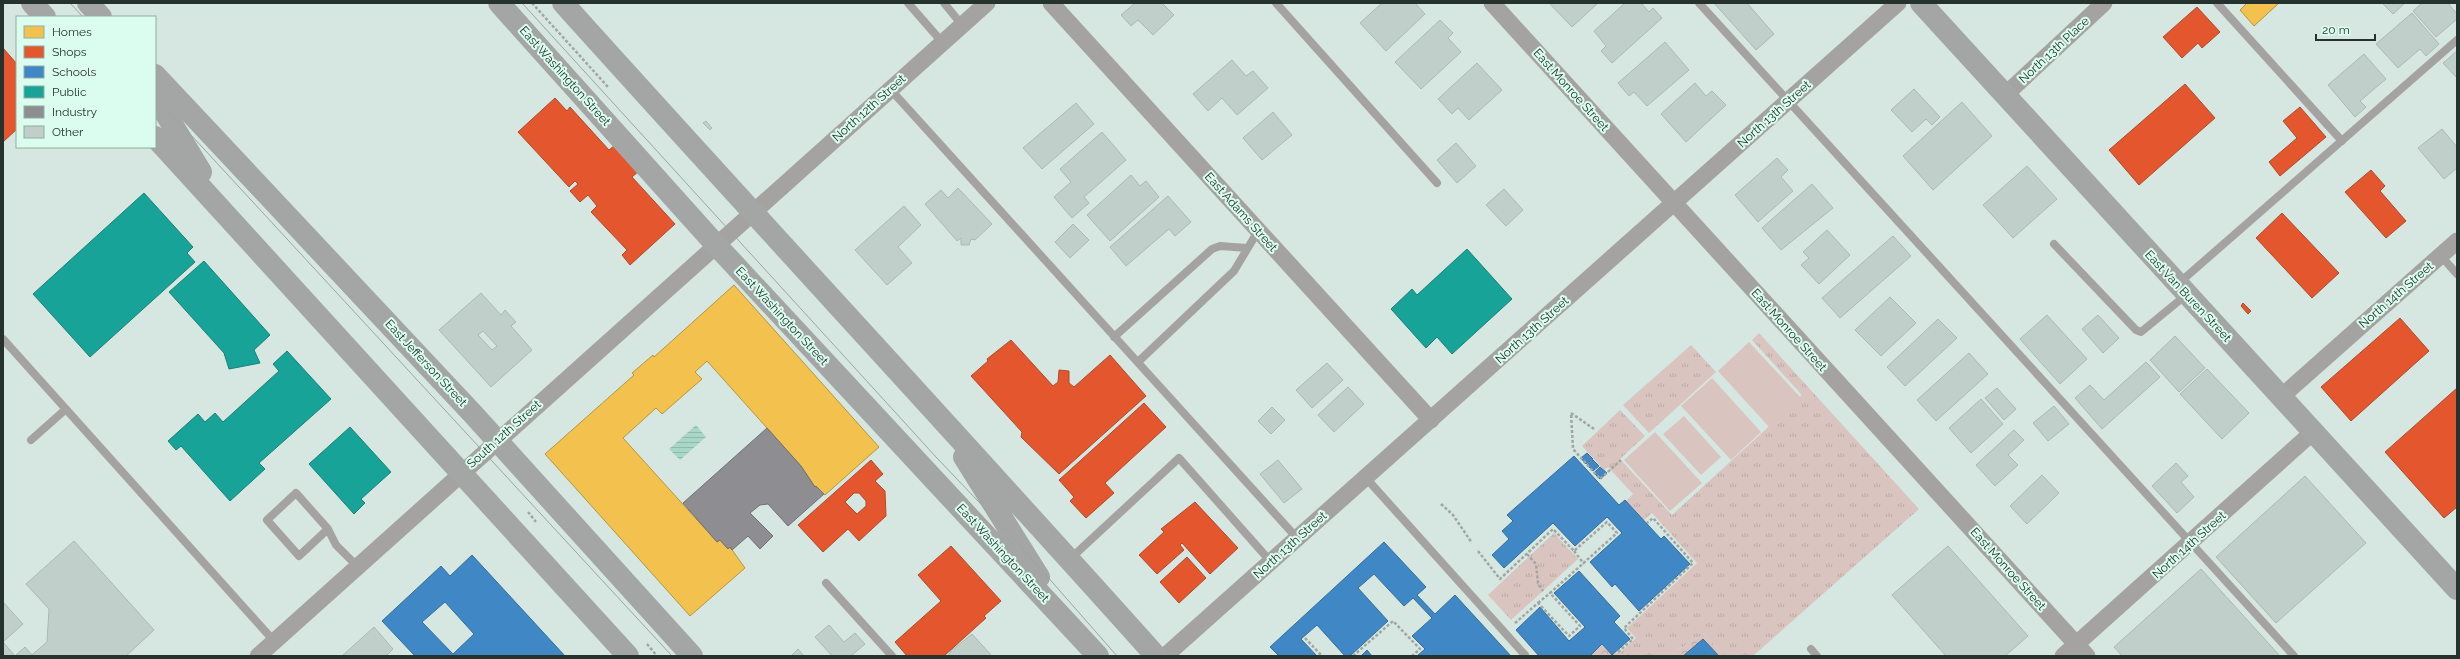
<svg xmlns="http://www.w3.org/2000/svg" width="2460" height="659" font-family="Raleway,sans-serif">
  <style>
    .grass { fill: url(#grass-tufts) }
    .forest { fill: url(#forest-crowns) }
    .pitch { fill: #dac4c0 }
    .water { fill: url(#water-rules) }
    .homes { fill: #f2c14e; stroke: #b49644 }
    .shops { fill: #e4572e; stroke: #ab4c2e; fill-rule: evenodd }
    .schools { fill: #3f88c5; stroke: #376e98; fill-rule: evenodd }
    .public { fill: #17a398; stroke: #1b8178 }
    .industry { fill: #8d8d92; stroke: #6e7274 }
    .building { fill: #c1cfca; stroke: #abb9b4; fill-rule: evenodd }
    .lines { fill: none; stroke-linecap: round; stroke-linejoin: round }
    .path { stroke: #a2a6a3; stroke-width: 2.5; stroke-dasharray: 3 2; stroke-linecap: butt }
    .lane { stroke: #a5a3a2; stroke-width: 8 }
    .street { stroke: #a5a3a2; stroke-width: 17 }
    .primary { stroke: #a3a6a4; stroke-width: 22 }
    .tram { stroke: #9fa4a0; stroke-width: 1 }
    .labels { text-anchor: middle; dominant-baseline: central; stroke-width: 4; stroke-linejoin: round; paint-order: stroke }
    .street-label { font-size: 12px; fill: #25322e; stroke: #dbfdf0 }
  </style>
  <defs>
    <pattern id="grass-tufts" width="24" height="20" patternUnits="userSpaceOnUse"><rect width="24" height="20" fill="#dac4c0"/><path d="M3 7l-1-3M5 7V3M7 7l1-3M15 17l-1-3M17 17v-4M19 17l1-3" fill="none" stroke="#bba9a5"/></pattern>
    <pattern id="forest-crowns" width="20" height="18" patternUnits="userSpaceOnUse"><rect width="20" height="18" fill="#dac4c0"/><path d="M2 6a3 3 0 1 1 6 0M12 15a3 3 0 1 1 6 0" fill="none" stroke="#bba9a5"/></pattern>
    <pattern id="water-rules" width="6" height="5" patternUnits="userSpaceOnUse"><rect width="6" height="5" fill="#a9d7c7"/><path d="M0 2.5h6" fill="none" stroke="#91b9ab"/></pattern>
  </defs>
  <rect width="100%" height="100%" fill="#d6e7e1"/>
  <path class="grass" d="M1759,333L1919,509L1753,656H1724L1704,634L1668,656H1628L1623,650L1636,638L1627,628L1697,563L1652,513L1644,520L1626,501L1633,494L1608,467L1604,470L1582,446L1620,410L1645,436L1620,459L1672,515L1800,398L1801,394L1752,340Z
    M1691,345L1716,372L1649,433L1623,405Z
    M1554,533L1578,559L1511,620L1488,595Z"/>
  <path class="forest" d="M1704,634L1724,656H1668Z
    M1602,645L1612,655L1623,650L1628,656H1590Z"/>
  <path class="pitch" d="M1749,342L1801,398L1769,427L1718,371Z
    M1712,378L1761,432L1731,460L1681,406Z
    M1684,416L1721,457L1701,475L1663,434Z
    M1655,432L1702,483L1670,511L1624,460Z"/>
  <path class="water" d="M696,425L706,437L680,460L669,449Z"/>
  <path class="homes" d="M2247,3H2279L2254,26L2240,10Z
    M734,285L879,447L825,495L816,486L815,487L801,466L707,361L695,372L702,379L662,414L656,408L623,438L717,542L720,540L728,549L730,547L745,568L690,616L545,454L634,375L632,373L653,355L654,357Z"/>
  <path class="shops" d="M2197,7L2220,32L2202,48L2198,43L2182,58L2163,37Z
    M3,48L17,64V129L3,142Z
    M2185,84L2215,118L2139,185L2109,150Z
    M555,98L567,111L570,107L609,150L615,145L639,171L632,177L675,224L630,265L622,255L627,250L591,212L597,206L588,195L580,202L570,191L578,184L575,181L569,187L518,132Z
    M2300,107L2326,137L2280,176L2269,162L2297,138L2283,121Z
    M2371,170L2385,186L2380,191L2406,221L2386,238L2345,192Z
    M2282,213L2339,273L2312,298L2256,238Z
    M2243,303L2251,311L2248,314L2241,306Z
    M2400,318L2429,351L2351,421L2321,387Z
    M1011,340L1053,386L1058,382L1059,370L1069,371V383L1074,387L1110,355L1146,396L1059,474L1021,437L1022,432L971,376L988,361L987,359Z
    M2457,388V507L2444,518L2385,452Z
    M1144,403L1166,427L1105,483L1114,493L1086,518L1070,501L1074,497L1059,480Z
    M871,460L883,474L875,481L885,491L886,516L859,541L848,529L823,552L798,525ZM854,493H859L866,501V506L857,514L845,502Z
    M1195,502L1238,548L1210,574L1182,543L1180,545L1184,550L1157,574L1139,555L1164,532L1161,529Z
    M951,546L1001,601L984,616L986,618L944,656H907L895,642L941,601L918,575Z
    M1187,557L1206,578L1179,603L1160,582Z"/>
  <path class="schools" d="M1587,453L1593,459L1586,464L1581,458Z
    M1574,456L1619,505L1625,500L1661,539L1664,536L1690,564L1639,611L1615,584L1612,587L1590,562L1622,533L1607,517L1575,546L1553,523L1504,568L1492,555L1509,539L1502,531L1513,521L1507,515Z
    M1593,460L1599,466L1593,471L1587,465Z
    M1600,467L1607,473L1600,479L1594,473Z
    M1384,542L1426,587L1417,595L1435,614L1455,595L1511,656H1417L1425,649L1412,636L1432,618L1413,598L1404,606L1374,574L1358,588L1388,621L1350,656H1345L1317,625L1301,639L1317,656H1279L1270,647Z
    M472,555L565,656H415L382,621L441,566L450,576ZM445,602L474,634L453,654L422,622Z
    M1579,571L1620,616L1614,622L1630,639L1612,655L1602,644L1590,656H1539L1516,630L1540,607L1569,641L1585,627L1554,593Z
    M1703,639L1719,656H1683Z
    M1367,650L1372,656H1361Z"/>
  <path class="public" d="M144,193L193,247L187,253L195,262L90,357L33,294Z
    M1467,249L1512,299L1452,354L1437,337L1426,348L1391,309L1412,289L1417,295Z
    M204,261L270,335L254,350L260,363L229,369L224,353L169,292Z
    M287,351L331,399L259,463L265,469L230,501L181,446L176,450L168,441L198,414L205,422L215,413L223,422L279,371L273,364Z
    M350,427L391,472L361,499L365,503L354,514L309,464Z"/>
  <path class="industry" d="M767,428L801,466L815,487L816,486L824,494L788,526L768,504L760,505L750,513L773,536L760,549L748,536L732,550L730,547L728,549L720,540L717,542L683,503Z"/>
  <path class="building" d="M1135,3H1162L1174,15L1153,35L1138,20L1131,26L1121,15Z
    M1382,3H1415L1425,14L1386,51L1360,23Z
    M1549,3H1598L1572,27Z
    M1625,3H1641L1649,12L1653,8L1662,18L1612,63L1601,51L1606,46L1594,31Z
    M1714,3H1747L1774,34L1756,50Z
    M2382,3H2405L2393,14Z
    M2422,3H2448L2457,14V19L2436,37L2413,11Z
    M2412,13L2439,44L2426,56L2420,49L2398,68L2376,44Z
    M1440,20L1453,33L1448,38L1461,52L1421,89L1395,62Z
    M1665,42L1689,70L1647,106L1634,92L1629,96L1618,83Z
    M2457,51V78L2443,63Z
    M2364,54L2386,79L2360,101L2366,107L2355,117L2328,85Z
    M1232,60L1246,76L1253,71L1268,88L1237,115L1222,98L1208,111L1193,94Z
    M1477,63L1502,90L1469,120L1458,108L1452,114L1438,99Z
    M1695,83L1706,96L1712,91L1726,105L1686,142L1661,114Z
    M1914,89L1940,117L1932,125L1926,119L1912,132L1891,110Z
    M1962,102L1992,136L1933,190L1903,156Z
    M1076,103L1094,124L1042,169L1023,148Z
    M1273,112L1292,135L1262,160L1243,138Z
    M706,121L712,128L710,130L703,123Z
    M2442,129L2457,147V168L2444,179L2418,148Z
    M1102,132L1126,160L1084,197L1089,203L1072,218L1054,197L1071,182L1060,169Z
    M1456,143L1476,166L1457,183L1437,160Z
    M1777,158L1788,170L1781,177L1793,191L1758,222L1735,195Z
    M2027,166L2057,199L2013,238L1983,205Z
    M1131,175L1140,186L1146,181L1159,197L1110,241L1087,215Z
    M1812,184L1833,208L1781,250L1762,228Z
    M958,188L992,224L975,240L971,239L969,245H961V238L957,241L925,204L941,190L948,198Z
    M1504,189L1523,210L1506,226L1486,205Z
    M1168,196L1191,222L1175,236L1169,229L1126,266L1110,247Z
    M904,206L921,225L898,247L912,263L887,285L855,250Z
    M1073,224L1089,240L1070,258L1055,242Z
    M1827,230L1850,255L1819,284L1801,265L1809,258L1803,252Z
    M1893,236L1911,256L1840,318L1822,298Z
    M481,293L501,315L505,310L516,322L511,326L532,350L491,387L439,330ZM483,331L497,346L492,350L478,335Z
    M1890,297L1916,323L1881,356L1855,330Z
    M2047,315L2087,359L2060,384L2020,339Z
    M2098,315L2119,338L2103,353L2082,329Z
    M1938,319L1957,338L1905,386L1887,367Z
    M2175,336L2205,368L2179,392L2150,360Z
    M1969,353L1988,374L1936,421L1917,400Z
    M2146,362L2160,377L2102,429L2075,398L2090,385L2104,400Z
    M1327,363L1343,380L1312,408L1296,390Z
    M2207,369L2249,413L2222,439L2180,394Z
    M1348,387L1364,404L1334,432L1318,415Z
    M1997,388L2016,409L2004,420L1985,398Z
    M1981,399L2003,424L1971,453L1949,428Z
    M2054,406L2069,424L2048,441L2033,423Z
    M1272,407L1285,420L1271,434L1258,421Z
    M2014,430L2024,440L2008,455L2018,465L1995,486L1976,465Z
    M1278,460L1302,489L1284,503L1260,474Z
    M2176,463L2188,476L2181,482L2194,497L2177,513L2152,486Z
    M2042,475L2059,493L2027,524L2010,506Z
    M2305,476L2366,543L2276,623L2216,557Z
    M74,541L154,630L126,656H3V642L15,656L25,647L32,655L47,642L49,609L26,584Z
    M1948,546L2028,636L2005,656H1946L1892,595Z
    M2201,569L2280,656H2122L2114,647Z
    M3,602L23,624L3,642Z
    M829,625L844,642L855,633L865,644L851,656H832L815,637Z
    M374,627L393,649L386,656H342Z
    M972,634L992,656H948L951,651Z
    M798,649L804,656H791Z"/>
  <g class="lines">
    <path class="path" d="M532,3L608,87
      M1594,429L1571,413L1573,449L1600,479L1621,460
      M1441,504L1453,515L1472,543
      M528,512L536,522
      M1478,551L1500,579L1553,529L1574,551L1607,522L1617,533L1550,593L1580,626L1569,636L1538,603L1514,624
      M1574,551L1584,564
      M1527,554L1536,564L1538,583L1543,591
      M1538,603L1550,593
      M1305,638L1322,656
      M647,644L657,656
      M1618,652L1633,639L1624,628L1693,563L1653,518L1647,523
      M1353,656L1393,621L1420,649L1412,656"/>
    <path class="lane" d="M908,3L942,42
      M944,3L962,25
      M1276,3L1437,183
      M1699,3L2294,656
      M2217,3L2342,141
      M890,89L1297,538
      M2054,244L2136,330L2141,332L2186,295
      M2441,256L2457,274
      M2179,283L2457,40
      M1114,337L1212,249L1220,246L1247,248
      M3,339L274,641
      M1138,362L1234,271L1258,231
      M31,440L66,409
      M1366,478L1525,655
      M328,529L299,556L267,520L296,493L328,529L336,545L357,566
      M1070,559L1179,458L1271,562
      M826,583L892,656
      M1811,649L1817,656"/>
    <path class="street" d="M1051,3L1431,420
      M1492,3L2087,656
      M2004,96L2104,3
      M2281,397L2457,241
      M258,656L987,3
      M1165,656L1898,3
      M2063,656L2313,432"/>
    <path class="primary" d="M32,3L45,17
      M88,3L101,17
      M499,3L717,246L1098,656
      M563,3C760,222 960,437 1156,656
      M1921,3L2457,589
      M155,75L473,414L692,656
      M155,96L201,172
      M155,137L628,656
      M964,457L1039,577"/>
    <path class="tram" d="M70,3L83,17
      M522,3L936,457L1017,542L1117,656
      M155,96L672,656"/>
  </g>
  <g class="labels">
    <g class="street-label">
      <text transform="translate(2054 50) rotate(-43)">North 13th Place</text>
      <text transform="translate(565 76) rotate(48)">East Washington Street</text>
      <text transform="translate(1571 90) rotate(48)">East Monroe Street</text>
      <text transform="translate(869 108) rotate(-42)">North 12th Street</text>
      <text transform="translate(1774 114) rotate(-42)">North 13th Street</text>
      <text transform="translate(1241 212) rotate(48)">East Adams Street</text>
      <text transform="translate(2396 295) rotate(-41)">North 14th Street</text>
      <text transform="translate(2188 296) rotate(47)">East Van Buren Street</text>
      <text transform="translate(782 316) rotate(47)">East Washington Street</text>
      <text transform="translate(1532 330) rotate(-42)">North 13th Street</text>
      <text transform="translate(1789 330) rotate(48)">East Monroe Street</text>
      <text transform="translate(426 363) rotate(47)">East Jefferson Street</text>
      <text transform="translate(504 434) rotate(-42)">South 12th Street</text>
      <text transform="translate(1290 545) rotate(-42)">North 13th Street</text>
      <text transform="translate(2189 545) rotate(-42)">North 14th Street</text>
      <text transform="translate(1003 553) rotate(47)">East Washington Street</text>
      <text transform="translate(2008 569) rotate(48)">East Monroe Street</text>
    </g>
  </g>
  <rect width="2460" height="659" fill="none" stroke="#25322e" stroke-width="8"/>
  <rect x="16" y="16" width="140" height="132" fill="#dbfdf0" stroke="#92aca2"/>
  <rect x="24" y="26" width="20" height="12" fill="#f2c14e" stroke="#92aca2"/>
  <text x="52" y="36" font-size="12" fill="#25322e">Homes</text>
  <rect x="24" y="46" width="20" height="12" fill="#e4572e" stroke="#92aca2"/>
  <text x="52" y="56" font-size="12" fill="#25322e">Shops</text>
  <rect x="24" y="66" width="20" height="12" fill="#3f88c5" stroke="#92aca2"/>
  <text x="52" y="76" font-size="12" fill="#25322e">Schools</text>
  <rect x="24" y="86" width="20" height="12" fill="#17a398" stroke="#92aca2"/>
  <text x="52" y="96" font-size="12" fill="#25322e">Public</text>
  <rect x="24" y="106" width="20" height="12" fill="#8d8d92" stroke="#92aca2"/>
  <text x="52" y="116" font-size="12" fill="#25322e">Industry</text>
  <rect x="24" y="126" width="20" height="12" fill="#c1cfca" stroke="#92aca2"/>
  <text x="52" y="136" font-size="12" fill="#25322e">Other</text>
  <path d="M2316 34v6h59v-6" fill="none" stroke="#25322e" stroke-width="2"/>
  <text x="2322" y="34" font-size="12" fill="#25322e" stroke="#dbfdf0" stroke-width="3" paint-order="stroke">20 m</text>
</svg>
